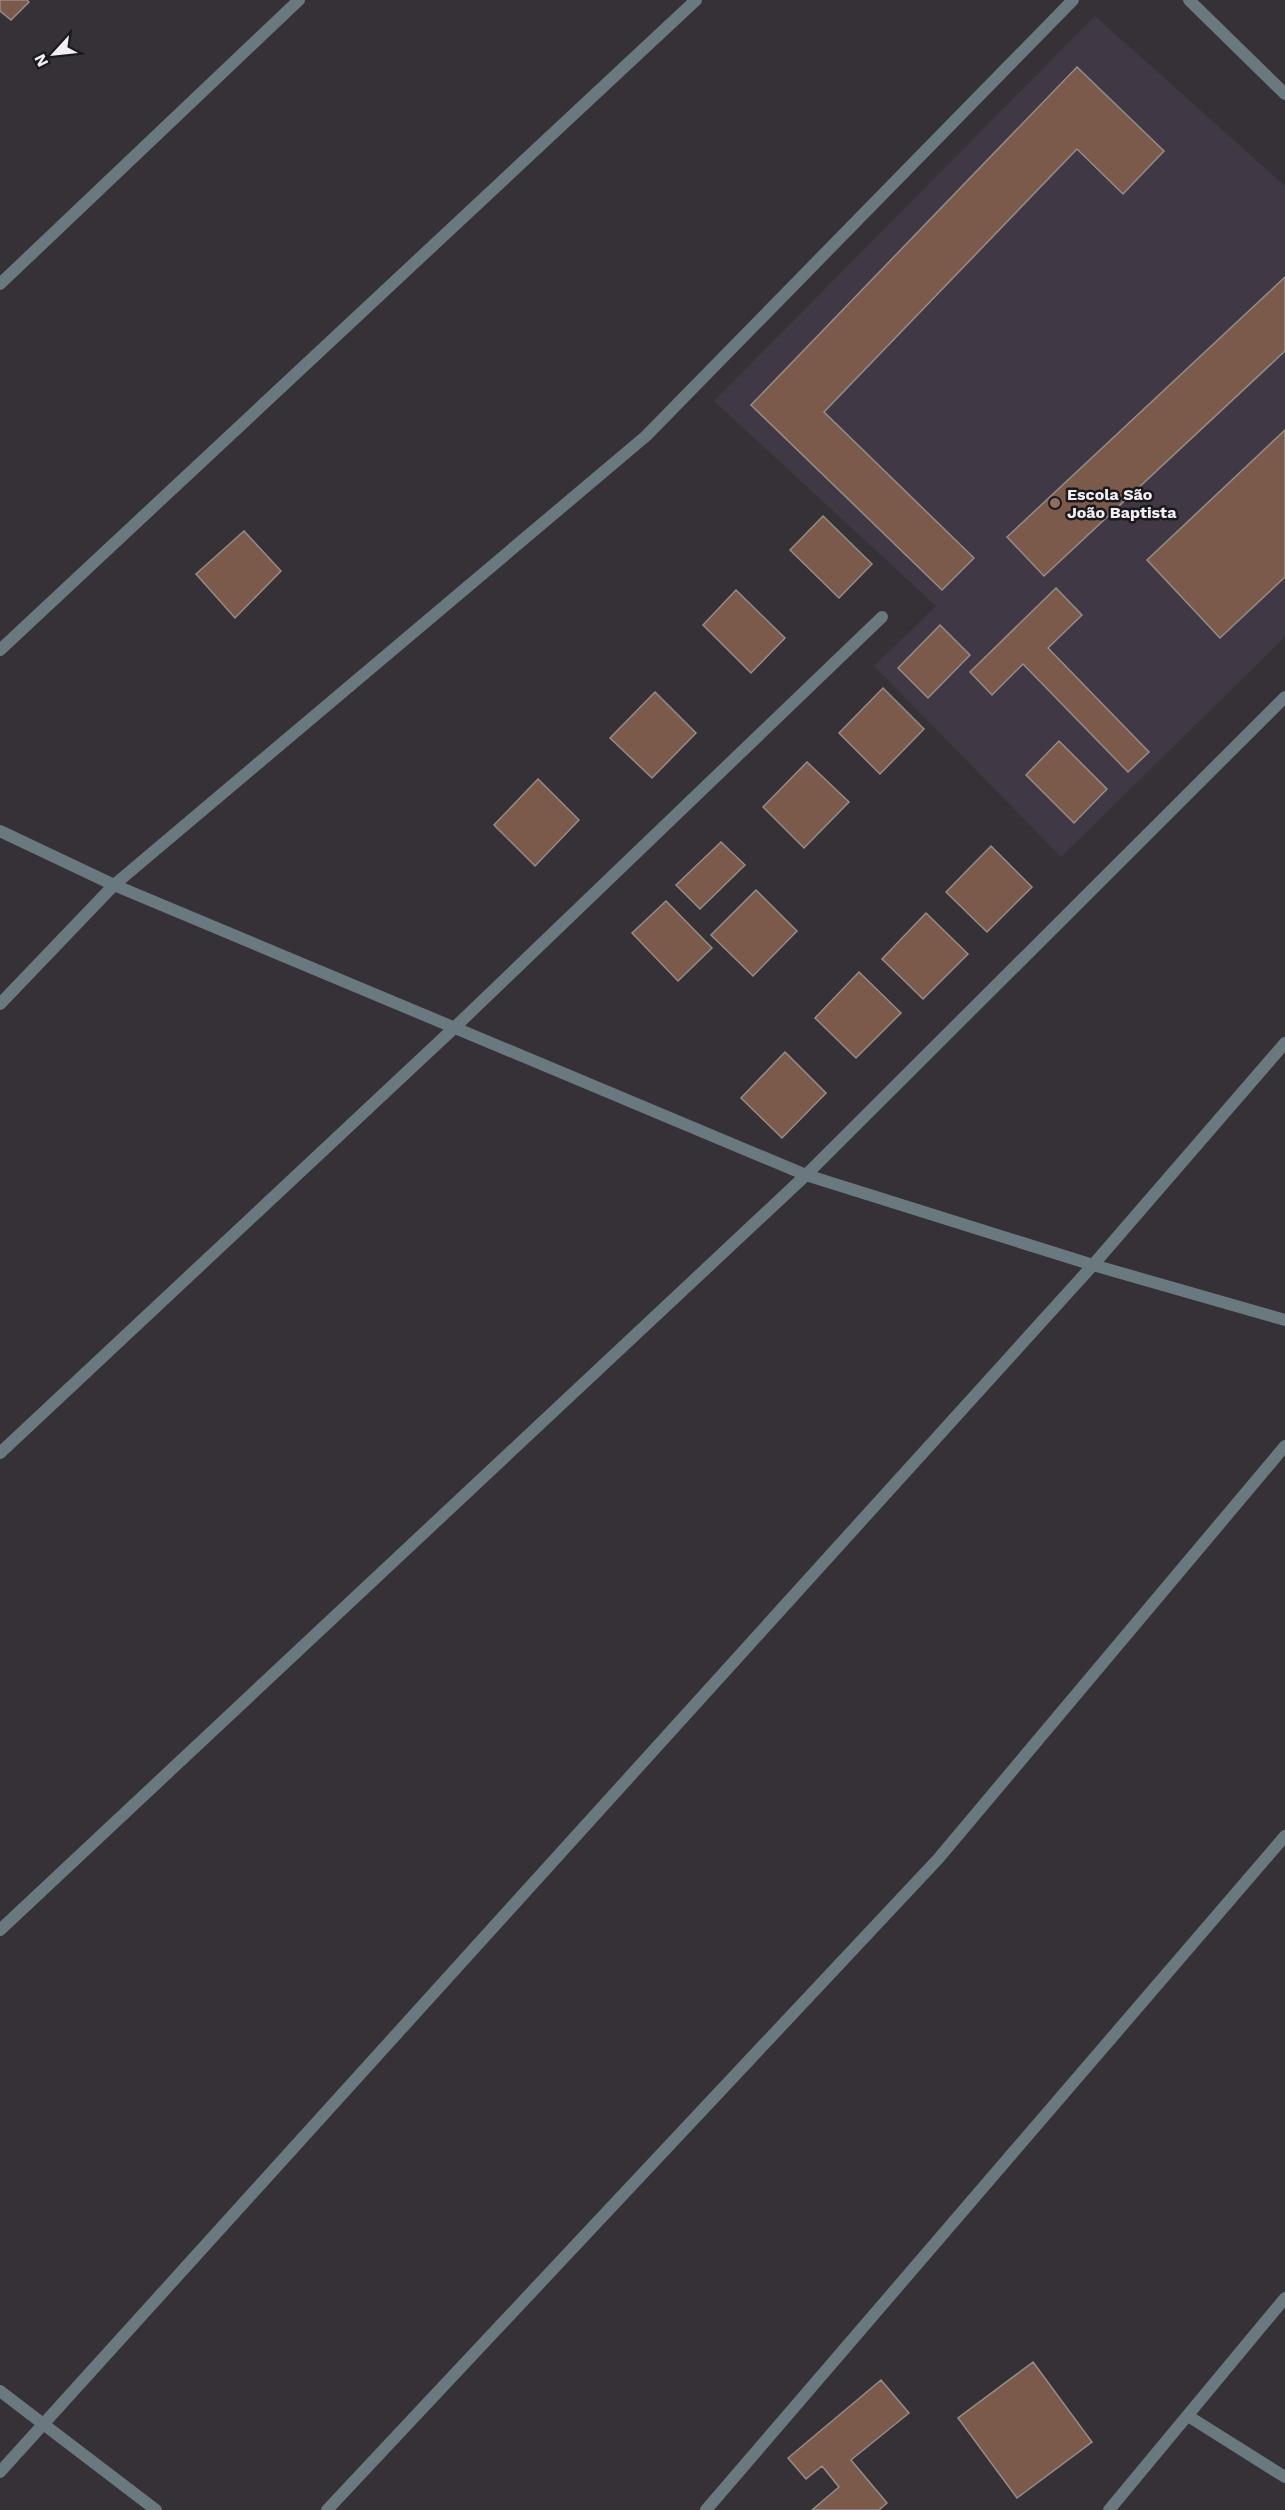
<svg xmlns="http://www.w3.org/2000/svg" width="1285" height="2510" font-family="'Work Sans',sans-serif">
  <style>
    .built { fill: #403844 }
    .building { fill: #7b5a4c; stroke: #968c88; stroke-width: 1.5 }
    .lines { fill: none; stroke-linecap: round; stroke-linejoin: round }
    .service { stroke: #69797f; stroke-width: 12 }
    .minor { stroke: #69797f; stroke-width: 12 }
    .education-dot { fill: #8d6e63; stroke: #1b191d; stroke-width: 2 }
    .labels { text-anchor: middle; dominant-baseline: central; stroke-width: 5; stroke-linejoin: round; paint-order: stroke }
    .poi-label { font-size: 16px; font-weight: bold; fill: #f2eff4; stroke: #1b191d; text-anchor: start }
  </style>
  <rect width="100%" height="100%" fill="#353137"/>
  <path class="built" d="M1095,16L1285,186V637L1061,857L874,666L936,606L714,401Z"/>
  <path class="building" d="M0,0H27L29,2L11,20L0,11Z
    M1077,67L1164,151L1123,194L1077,149L824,412L974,558L942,590L751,405Z
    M1285,277V351L1044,576L1007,537Z
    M1285,430V577L1220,638L1147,560Z
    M823,516L872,564L839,598L790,550Z
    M244,531L281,571L235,618L196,574Z
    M1056,588L1082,615L1048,648L1149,752L1128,772L1023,664L992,695L970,672Z
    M736,590L785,638L751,673L703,625Z
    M940,625L970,655L928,698L898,668Z
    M883,688L924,729L880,774L839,733Z
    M655,692L696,733L652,778L610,738Z
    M1059,741L1107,789L1074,823L1026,775Z
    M807,762L849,802L804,848L763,807Z
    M538,779L579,820L535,866L494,825Z
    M721,842L745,865L700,909L676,885Z
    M991,846L1032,887L987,932L946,892Z
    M756,890L797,931L753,976L711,935Z
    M666,901L712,948L678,981L632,933Z
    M926,913L968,954L923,999L882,959Z
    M859,972L901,1013L856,1058L815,1018Z
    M785,1052L826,1093L782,1138L741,1098Z
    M1033,2362L1092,2442L1017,2498L958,2418Z
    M881,2380L909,2413L851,2460L887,2503L879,2510H812L839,2487L822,2466L806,2479L788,2458Z"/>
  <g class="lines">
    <path class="service" d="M0,284L299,0
      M0,650L696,0
      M114,885L646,436L1073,0
      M1093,1265L1285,1043"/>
    <path class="minor" d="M1189,0L1285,94
      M0,831L114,885L806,1175L1093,1265L1285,1320
      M0,1004L114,885
      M0,1453L454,1028L882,617
      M0,1930L806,1175L1285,697
      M0,2391L156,2510
      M1188,2416L1285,2477
      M0,2472L1093,1265
      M327,2510L938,1859L1285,1446
      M706,2510L1285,1836
      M1109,2510L1285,2298"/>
  </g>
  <circle class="education-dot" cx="1055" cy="503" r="6"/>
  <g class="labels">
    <g class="poi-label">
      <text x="1067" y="494">Escola São<tspan x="1067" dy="18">João Baptista</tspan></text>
    </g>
  </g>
  <g transform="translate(54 54) rotate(243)" stroke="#1b191d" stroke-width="4.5" paint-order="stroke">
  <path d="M0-4.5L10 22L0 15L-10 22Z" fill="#f2eff4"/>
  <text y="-9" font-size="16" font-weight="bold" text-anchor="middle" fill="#f2eff4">N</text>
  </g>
</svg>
